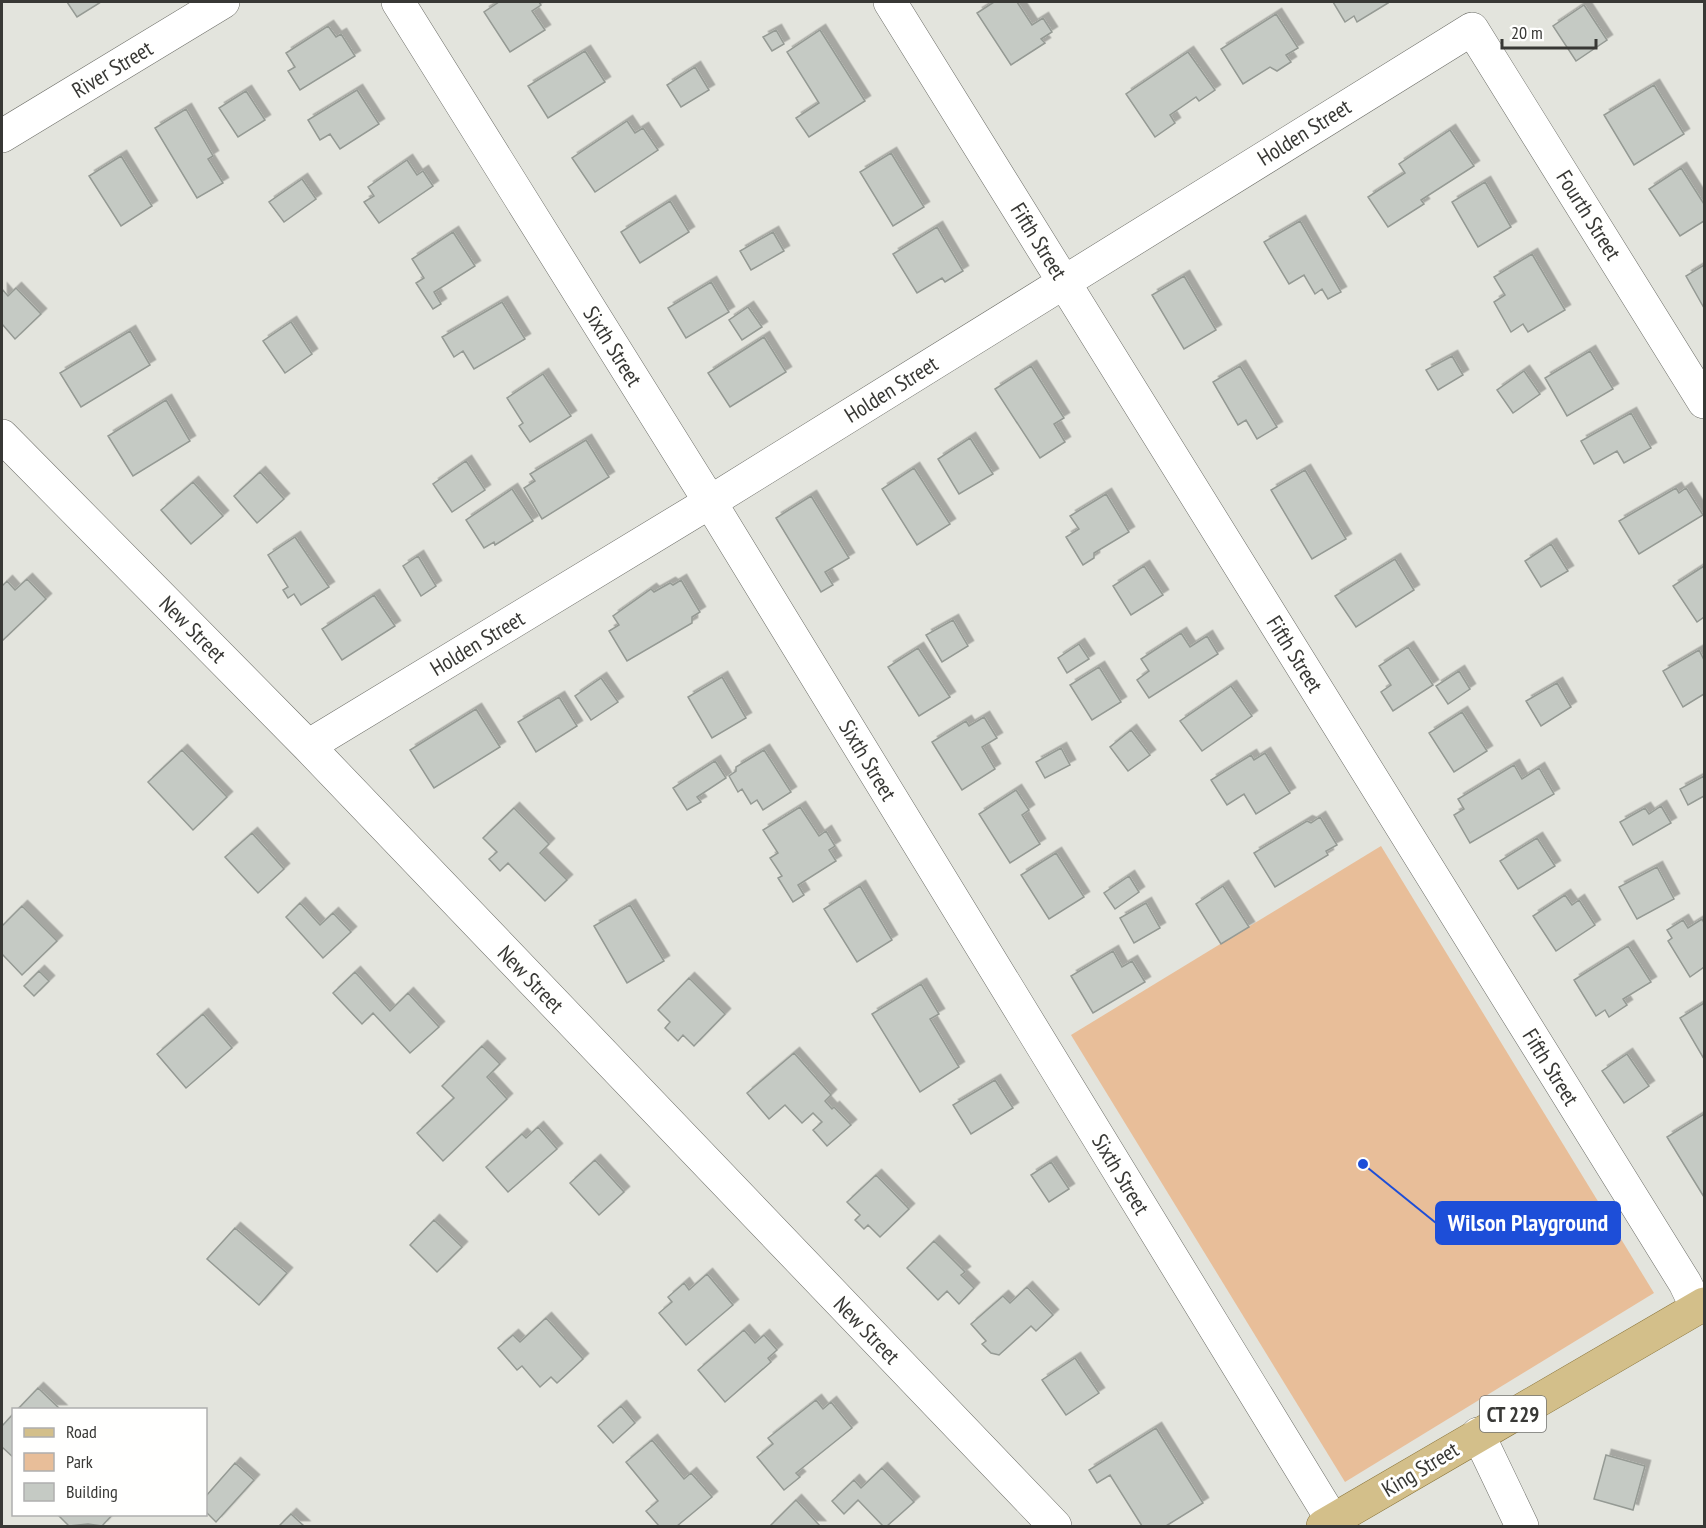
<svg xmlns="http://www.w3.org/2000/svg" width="1706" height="1528" font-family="'PT Sans Narrow',sans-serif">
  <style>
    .green { fill: #e8be99 }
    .building { fill: #c5cac4; stroke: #959a94; stroke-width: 1.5; filter: url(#shadow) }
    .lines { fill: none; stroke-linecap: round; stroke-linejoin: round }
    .minor-casing { stroke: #6d6e68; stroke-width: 34 }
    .major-casing { stroke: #89743a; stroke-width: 34 }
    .minor { stroke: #fff; stroke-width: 33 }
    .major { stroke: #d3bf8a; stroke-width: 33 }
    .labels { text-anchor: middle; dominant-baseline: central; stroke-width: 6; stroke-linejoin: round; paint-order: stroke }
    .shield { fill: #fffffe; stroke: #747471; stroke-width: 1.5 }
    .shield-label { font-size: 21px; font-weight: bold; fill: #383835 }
    .street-label { font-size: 22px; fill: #383835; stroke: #fffffe }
    .leader { fill: none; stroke: #1d4ed8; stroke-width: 2 }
    .callout-dot { fill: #1d4ed8; stroke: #fffffe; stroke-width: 2 }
    .callout { fill: #1d4ed8; stroke: #1d4ed8; stroke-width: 2 }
    .callout-label { font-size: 24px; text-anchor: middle; font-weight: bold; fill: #fff }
  </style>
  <defs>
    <filter id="shadow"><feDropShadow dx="5.5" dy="-5.5" stdDeviation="0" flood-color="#0004"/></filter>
  </defs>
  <rect width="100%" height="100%" fill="#e3e4dd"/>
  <path class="green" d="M1381,846L1654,1293L1345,1482L1071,1035Z"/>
  <path class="building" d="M67,2H101L77,17Z
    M499,2H539L541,5L532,11L545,30L510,52L484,12Z
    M994,2H1017L1032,25L1043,18L1052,32L1041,39L1045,43L1011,65L977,13Z
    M1333,2H1387L1388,3L1357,22L1354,16L1345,22Z
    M1584,5L1607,40L1576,61L1553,26Z
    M1276,14L1298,48L1286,55L1291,62L1277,71L1270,67L1243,84L1221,49Z
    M328,26L336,37L341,34L355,56L300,90L288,71L295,67L286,53Z
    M776,30L784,44L772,51L763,37Z
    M820,30L865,101L809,137L796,118L819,103L787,52Z
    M585,51L605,82L548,118L528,86Z
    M1188,52L1215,90L1199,101L1196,97L1170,115L1175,123L1155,137L1126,94Z
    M695,67L709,90L681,107L667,85Z
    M1654,85L1684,134L1634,165L1604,115Z
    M357,90L379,124L340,149L330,134L320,140L308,120Z
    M246,91L265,120L238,137L219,108Z
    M186,109L213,156L208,159L223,183L197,198L155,128Z
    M627,121L635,133L643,128L658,150L595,192L572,158Z
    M1450,130L1474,166L1421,200L1424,204L1388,227L1368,197L1405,173L1399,164Z
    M891,153L924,207L893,226L860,172Z
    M121,156L152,206L121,226L89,176Z
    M407,160L417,175L423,171L433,186L379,223L364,202L374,196L368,187Z
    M1681,168L1704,204V221L1680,236L1649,189Z
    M302,179L316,199L284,222L269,202Z
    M1485,182L1511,227L1478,247L1452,202Z
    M670,201L689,232L640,263L621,232Z
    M1300,221L1341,292L1328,299L1322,289L1315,294L1304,275L1289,284L1264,242Z
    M937,227L963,271L945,282L942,278L917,293L893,254Z
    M453,232L475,266L434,292L441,304L433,309L416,283L424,278L412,259Z
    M773,232L784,251L751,270L740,251Z
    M1532,254L1565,310L1528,332L1523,324L1511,332L1494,302L1505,295L1494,277Z
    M1704,265V308L1686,276Z
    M1184,276L1216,330L1184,349L1152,295Z
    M711,282L729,312L686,338L668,308Z
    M16,288L41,314L15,339L2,324V289L8,296Z
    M502,302L525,339L474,369L463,351L454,357L442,337Z
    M748,307L762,327L742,340L729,320Z
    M291,322L312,354L285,373L263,341Z
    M130,331L150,365L81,407L60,373Z
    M764,337L786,372L730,407L708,373Z
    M1590,351L1613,389L1567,416L1545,378Z
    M1452,356L1463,375L1438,390L1426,370Z
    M1031,366L1064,418L1054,424L1065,442L1040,458L995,389Z
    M1240,366L1277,427L1257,439L1246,420L1238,425L1213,382Z
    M1524,371L1540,394L1513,413L1497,390Z
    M543,374L571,416L530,442L519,426L523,423L507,398Z
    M166,400L190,441L133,476L108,436Z
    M1631,413L1651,448L1624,463L1617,451L1594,464L1581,441Z
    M970,438L993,474L959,494L938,459Z
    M586,440L609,477L542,519L524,488L535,481L530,474Z
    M466,461L485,490L452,512L433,484Z
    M914,468L950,524L917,545L882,489Z
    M1305,470L1346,539L1312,559L1271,490Z
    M260,472L284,499L257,523L234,496Z
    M193,482L223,516L191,544L161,510Z
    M1676,488L1679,493L1686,488L1703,515L1639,554L1619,521Z
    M512,489L533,521L495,545L494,542L484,548L466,520Z
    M1106,494L1129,532L1094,553V558L1083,565L1066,537L1079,529L1070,516Z
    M811,496L849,558L825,572L833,585L821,592L776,518Z
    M295,537L329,587L301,605L294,594L288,598L283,590L288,587L268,555Z
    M1551,544L1568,571L1541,587L1525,561Z
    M418,556L436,586L421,596L403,566Z
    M1395,559L1414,590L1356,627L1335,596Z
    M1144,566L1163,595L1131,615L1113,586Z
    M1704,566V617L1697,622L1673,586Z
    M27,579L46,599L2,641V586L7,581L15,590Z
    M681,580L700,612L692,617V623L627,661L609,631L619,625L613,616L651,589L654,592L670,583L673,585Z
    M374,595L395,626L342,660L322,629Z
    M953,620L968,646L942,662L926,635Z
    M1181,633L1190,647L1207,636L1218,654L1149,698L1137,680L1149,671L1141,659Z
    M1079,644L1089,659L1067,673L1058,658Z
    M1408,647L1433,685L1393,711L1381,692L1391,685L1379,666Z
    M918,648L950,697L919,716L888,667Z
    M1699,650L1704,660V694L1683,707L1663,671Z
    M1099,667L1121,702L1092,720L1070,685Z
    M1459,671L1470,689L1448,704L1436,686Z
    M722,677L746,718L712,738L688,697Z
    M601,678L618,702L591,720L575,696Z
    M1557,683L1571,707L1541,726L1526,701Z
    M1231,686L1252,716L1202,751L1180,721Z
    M559,697L577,726L536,752L518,722Z
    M476,709L500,747L434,788L410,750Z
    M1462,712L1487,751L1454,772L1429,733Z
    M984,717L997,738L982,747L995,769L962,790L932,742L966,721L969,726Z
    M1131,730L1150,755L1128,771L1110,747Z
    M1061,748L1070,765L1045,778L1036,762Z
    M182,750L227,797L193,830L148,782Z
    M764,750L791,792L763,810L757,800L751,804L742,789L738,792L729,776L736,771V767Z
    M1265,753L1290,793L1256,814L1244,794L1227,805L1211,780L1251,755L1254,760Z
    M715,761L726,778L697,797L701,802L687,810L673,788Z
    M1514,765L1522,779L1539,768L1554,794L1470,843L1454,815L1464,809L1458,799Z
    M1704,776V796L1688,805L1680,789Z
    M1016,790L1029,810L1022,815L1040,844L1010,863L979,814Z
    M1661,806L1671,823L1633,845L1620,822L1645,808L1649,814Z
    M800,807L819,836L826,831L835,846L829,850L836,861L798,885L804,895L793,902L778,878L782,876L770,858L778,853L763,830Z
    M514,808L549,844L540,853L567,880L545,901L508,863L500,871L489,859L497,852L483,838Z
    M1320,817L1337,845L1326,851L1328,855L1275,887L1254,853L1307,821L1311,823Z
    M252,833L284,869L258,893L225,857Z
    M1537,838L1555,866L1518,889L1500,861Z
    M1056,853L1084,897L1049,919L1021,875Z
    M1657,867L1674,899L1637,919L1619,887Z
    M1129,876L1139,892L1115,909L1104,893Z
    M860,886L892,940L857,962L824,909Z
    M1223,886L1249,927L1221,944L1196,904Z
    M1565,895L1572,905L1579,900L1595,925L1556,951L1533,916Z
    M300,903L320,925L333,913L351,932L323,958L286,917Z
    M1146,903L1160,928L1134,943L1120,918Z
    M630,905L664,961L627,983L594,926Z
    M22,906L57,941L22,975L2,954V926Z
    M1702,919L1704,923V967L1690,977L1668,941L1672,938L1667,930L1683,920L1688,928Z
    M1628,946L1651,982L1623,999L1627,1005L1609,1017L1605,1010L1596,1016L1574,980Z
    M1113,951L1122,967L1132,961L1145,982L1093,1013L1071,976Z
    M39,971L49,981L34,996L24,986Z
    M355,972L390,1011L408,993L439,1027L410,1053L373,1013L362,1024L333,993Z
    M689,978L725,1014L694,1046L683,1035L678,1041L665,1028L670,1022L658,1010Z
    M921,984L939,1014L930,1019L959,1067L920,1092L872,1014Z
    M1704,1003V1059L1680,1018Z
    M203,1014L232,1048L186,1088L157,1054Z
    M482,1046L500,1064L487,1077L507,1099L443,1161L417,1133L454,1098L442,1086Z
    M794,1053L831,1095L825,1101L832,1109L834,1107L851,1125L827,1146L813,1130L822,1122L813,1113L802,1123L785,1105L769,1119L747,1093Z
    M1627,1054L1649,1086L1624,1103L1602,1071Z
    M995,1080L1013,1108L971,1134L953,1105Z
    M1704,1114V1197L1667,1137Z
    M538,1127L557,1149L508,1192L486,1167L522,1134L526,1138Z
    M595,1160L624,1192L599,1215L570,1183Z
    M1051,1162L1069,1189L1049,1202L1031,1175Z
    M876,1175L909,1209L880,1237L868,1225L864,1229L855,1220L860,1215L847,1202Z
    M434,1220L462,1247L437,1272L410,1245Z
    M235,1228L287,1273L259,1305L207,1259Z
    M934,1241L965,1272L961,1275L974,1288L959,1304L947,1291L938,1300L907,1268Z
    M707,1274L733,1305L686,1345L659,1313L672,1302L668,1297L684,1283L689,1290Z
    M1027,1287L1053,1315L1036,1331L1031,1326L999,1355L991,1353L982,1344L986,1341L971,1324L1003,1296L1010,1303Z
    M546,1318L583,1359L557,1383L551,1377L540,1387L522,1366L517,1370L498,1348L513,1335L520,1342Z
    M744,1330L755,1343L764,1335L777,1350L768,1358L771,1362L725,1402L698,1370Z
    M1075,1358L1099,1393L1066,1415L1042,1380Z
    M38,1388L61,1410H17Z
    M816,1400L823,1409L831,1402L852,1428L796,1473L800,1477L784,1490L757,1457L773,1444L768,1438Z
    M621,1406L635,1423L613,1443L598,1426Z
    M14,1413V1458L2,1447V1426Z
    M1156,1428L1203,1503L1166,1526H1142L1110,1475L1097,1483L1089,1470Z
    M652,1440L684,1479L691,1473L712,1497L677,1526H659L646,1511L658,1501L626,1462Z
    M1606,1455L1645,1466L1633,1510L1594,1499Z
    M235,1463L254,1480L216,1522L206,1512V1496Z
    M882,1468L914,1502L887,1526H883L858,1500L844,1514L832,1501L854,1480L861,1488Z
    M796,1500L820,1526H770Z
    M57,1514H113L102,1526L88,1524L69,1526Z
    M291,1514L304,1526H279Z"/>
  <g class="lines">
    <defs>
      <path id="minor" d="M398,2L710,502L1333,1521
        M890,2L1685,1283L1697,1308
        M2,136L223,2
        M2,436L308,746L1055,1526
        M308,746L710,502L1472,29L1704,402
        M1478,1434L1522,1526"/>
      <path id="major" d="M1323,1526L1704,1304"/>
    </defs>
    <use href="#minor" class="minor-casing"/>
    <use href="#major" class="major-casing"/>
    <use href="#minor" class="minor"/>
    <use href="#major" class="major"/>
  </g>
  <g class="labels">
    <rect class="shield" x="1480" y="1396" width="66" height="36" rx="4.5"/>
    <g class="shield-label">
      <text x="1513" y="1414">CT 229</text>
    </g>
    <g class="street-label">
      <text transform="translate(112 69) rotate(-31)">River Street</text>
      <text transform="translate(1304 132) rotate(-32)">Holden Street</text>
      <text transform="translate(1589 215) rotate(58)">Fourth Street</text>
      <text transform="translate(1039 241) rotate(58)">Fifth Street</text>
      <text transform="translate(613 346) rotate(58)">Sixth Street</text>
      <text transform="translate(891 389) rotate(-32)">Holden Street</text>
      <text transform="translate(193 629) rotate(45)">New Street</text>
      <text transform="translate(477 643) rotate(-31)">Holden Street</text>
      <text transform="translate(1295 654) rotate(58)">Fifth Street</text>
      <text transform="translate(868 760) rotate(59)">Sixth Street</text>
      <text transform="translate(531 979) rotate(46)">New Street</text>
      <text transform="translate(1551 1067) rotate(58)">Fifth Street</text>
      <text transform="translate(1121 1174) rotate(59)">Sixth Street</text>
      <text transform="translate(867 1330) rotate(46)">New Street</text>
      <text transform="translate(1420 1469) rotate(-31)">King Street</text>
    </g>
  </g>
  <path class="leader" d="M1363 1164L1436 1223"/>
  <circle class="callout-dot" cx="1363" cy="1164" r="6"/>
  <rect class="callout" x="1436" y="1202" width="184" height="42" rx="6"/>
  <g class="callout-label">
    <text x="1528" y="1231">Wilson Playground</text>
  </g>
  <rect width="1706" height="1528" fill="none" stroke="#383835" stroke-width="6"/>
  <rect x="12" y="1408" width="195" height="108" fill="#fffffe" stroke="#afafae" stroke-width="1.5"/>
  <rect x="24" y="1428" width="30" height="9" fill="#d3bf8a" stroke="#afafae" stroke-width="1.5"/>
  <text x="66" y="1438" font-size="18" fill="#383835">Road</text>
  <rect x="24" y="1453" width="30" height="18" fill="#e8be99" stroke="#afafae" stroke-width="1.5"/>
  <text x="66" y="1468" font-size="18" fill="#383835">Park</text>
  <rect x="24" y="1483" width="30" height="18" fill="#c5cac4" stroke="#afafae" stroke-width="1.5"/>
  <text x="66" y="1498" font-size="18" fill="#383835">Building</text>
  <path d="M1502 39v9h94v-9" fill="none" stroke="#383835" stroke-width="3"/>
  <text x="1511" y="39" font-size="18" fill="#383835" stroke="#fffffe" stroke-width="4.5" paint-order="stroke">20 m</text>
</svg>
